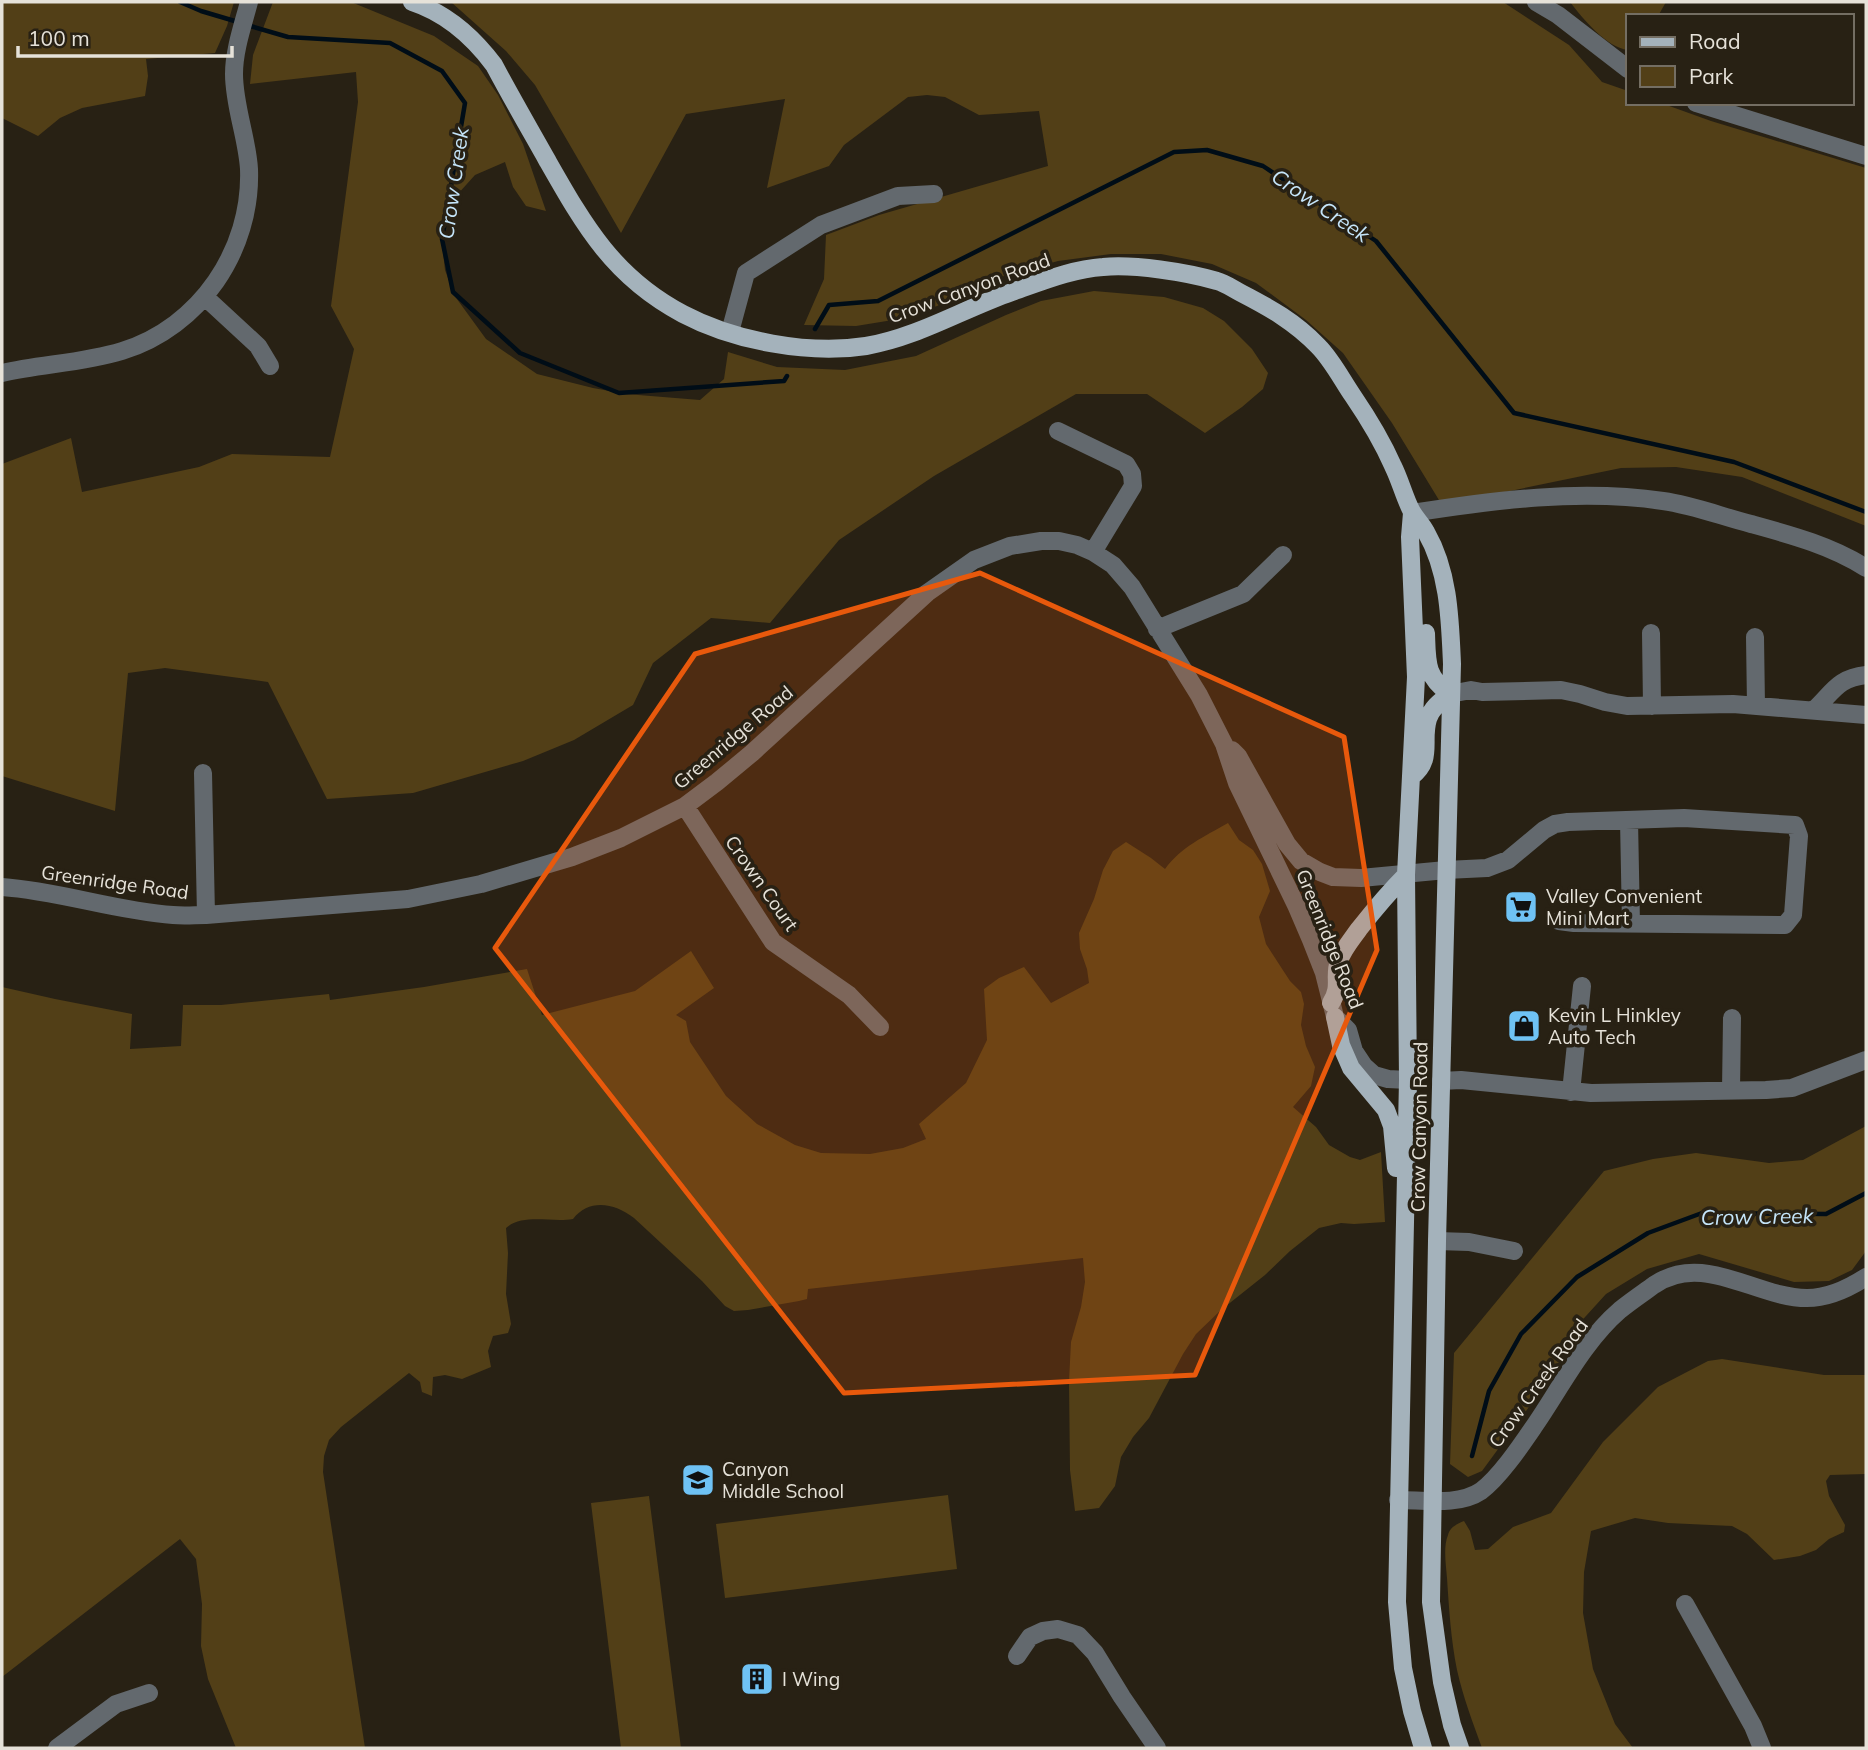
<svg xmlns="http://www.w3.org/2000/svg" width="1868" height="1750" font-family="Mulish,sans-serif">
  <style>
    .green { fill: #523f17 }
    .lines { fill: none; stroke-linecap: round; stroke-linejoin: round }
    .stream { stroke: #000d17; stroke-width: 4.5 }
    .minor { stroke: #63696e; stroke-width: 18 }
    .major { stroke: #a4b2bb; stroke-width: 18 }
    .marked { fill: #e8590c; fill-opacity: 0.2; stroke: #e8590c; stroke-width: 5; stroke-linejoin: round }
    .labels { text-anchor: middle; dominant-baseline: central; stroke-width: 7; stroke-linejoin: round; paint-order: stroke }
    .street-label { font-size: 19px; fill: #e6e2d9; stroke: #282114 }
    .poi-label { font-size: 19px; fill: #e6e2d9; stroke: #282114; text-anchor: start }
    .water-label { font-size: 21px; font-style: italic; fill: #c5e5fa; stroke: #282114 }
  </style>
  <rect width="100%" height="100%" fill="#282114"/>
  <path class="green" d="M2,2H234L227,26L215,53L146,59L148,76L145,96L82,108L60,118L38,136L2,118Z
    M273,2H351L434,36L478,66L498,95L523,144L546,211L526,206L513,187L505,162L475,175L457,195L444,225L442,243L445,270L454,295L486,339L537,374L593,388L626,394L700,400L724,379L728,352L777,367L845,370L916,356L1006,315L1041,301L1094,291L1164,297L1203,308L1224,321L1252,349L1268,373L1263,389L1242,407L1205,433L1147,394H1076L934,476L839,540L770,623L711,618L653,663L633,705L574,740L523,761L413,793L327,799L268,682L165,668L128,673L115,811L2,776V464L71,438L82,492L199,467L232,454L330,457L354,349L331,306L358,102L356,72L250,84L253,55Z
    M451,2H1503L1569,45L1602,82L1628,91V103H1661L1711,121L1866,168V526L1742,477L1676,467L1621,468L1442,505L1392,423L1343,353L1306,320L1256,283L1212,264L1161,254H1111L1058,261L990,280L937,306L899,319L856,326L804,325L824,279L826,235L879,215L1048,166L1039,111L979,115L945,97L927,95L908,97L844,145L829,166L767,188L785,99L686,114L621,233L535,85L506,51Z
    M1570,2H1666L1658,16H1628V50C1606,47 1583,19 1570,2Z
    M1228,823L1239,840L1253,850L1262,864L1270,891L1259,917L1266,944L1290,981L1301,992L1304,1004L1301,1025L1306,1046L1315,1067L1311,1086L1293,1107L1316,1127L1329,1145L1350,1157L1360,1160L1381,1152L1385,1222L1354,1224L1341,1223L1319,1228L1290,1251L1265,1275L1221,1310L1196,1334L1183,1354L1149,1418L1133,1437L1121,1457L1115,1486L1099,1508L1075,1511L1070,1470L1069,1381L1071,1342L1081,1307L1085,1282L1083,1258L808,1289L807,1299L799,1301L748,1310L734,1311L725,1306L702,1281L634,1218C615,1203 589,1198 573,1219C552,1223 523,1213 506,1228L508,1253L506,1294L511,1324L508,1333L493,1336L488,1351L491,1367L462,1379L445,1375L433,1377L432,1396L422,1392L420,1382L409,1373L341,1427L329,1440L324,1456L323,1472L365,1748H236L208,1679L201,1646L202,1604L196,1559L180,1539L2,1677V987L55,999L132,1014L130,1049L181,1046L183,1005H221L329,994L330,1000L424,987L527,969L542,1015L635,991L691,951L714,988L676,1015L686,1021L690,1042L726,1096L757,1124L795,1145L821,1153L870,1154L903,1148L926,1139L919,1124L966,1083L987,1040L984,989L999,978L1024,967L1051,1003L1089,983L1087,969L1080,949L1079,933L1094,899L1103,870L1113,851L1126,842L1151,858L1165,869C1182,846 1204,837 1228,823Z
    M1866,1126V1251L1852,1270L1829,1281L1794,1282L1699,1254L1647,1269L1606,1294L1576,1327L1578,1340L1482,1471L1468,1477L1450,1464L1454,1353L1604,1171L1653,1159L1696,1153L1769,1163L1803,1160Z
    M1722,1359L1824,1375H1866V1474L1830,1475L1826,1481L1829,1496L1845,1525L1844,1532L1829,1539L1816,1550L1800,1556L1774,1560L1747,1534L1732,1526L1668,1523L1635,1518L1591,1531L1584,1572L1583,1613L1593,1669L1615,1724L1633,1748H1482C1473,1723 1463,1697 1457,1670C1451,1640 1449,1609 1447,1578C1446,1565 1443,1547 1448,1535C1450,1527 1457,1524 1464,1521L1470,1531L1475,1550L1488,1549L1513,1527L1551,1513L1603,1442L1658,1387L1708,1361Z
    M948,1495L957,1569L725,1598L716,1524Z
    M649,1496L681,1748H621L591,1503Z"/>
  <g class="lines">
    <path class="stream" d="M180,2L201,11L238,22
      M247,25L288,37L390,43L442,71L465,103L442,239L453,292L520,353L619,393L784,381L787,376
      M815,329L829,305L878,301L1174,152L1207,150L1263,166L1376,241L1514,413L1734,462L1866,512
      M1472,1456L1489,1391L1521,1334L1577,1277L1648,1233L1702,1213L1826,1214L1866,1193"/>
    <path class="minor" d="M1536,2L1558,15L1628,69
      M1696,103L1866,156
      M205,297L258,346L270,366
      M730,332L746,273L821,225L898,196L934,194
      M2,373C41,364 83,363 122,351C200,327 252,250 249,169C247,137 234,106 234,74C234,50 243,25 249,2
      M1058,431L1126,464L1132,474L1133,486L1093,552
      M1412,513C1495,500 1580,489 1663,501C1693,505 1723,517 1751,524C1791,535 1832,546 1866,568
      M1157,629L1243,594L1283,555
      M1651,633L1652,706
      M1755,637L1756,706
      M1450,694L1471,690L1482,692L1561,690L1580,694L1605,702L1627,706L1733,704L1866,715
      M1815,709C1833,692 1838,678 1866,675
      M1232,750L1238,756L1287,844L1301,861L1320,872L1333,877L1361,878L1446,870L1487,868L1508,860L1544,830L1555,824L1568,822L1684,818L1795,825L1799,836L1793,915L1785,925L1574,923L1559,921
      M203,773L206,915
      M685,806L773,942L849,995L880,1027
      M1629,820L1631,924
      M2,887C60,891 115,911 173,915C184,916 195,915 206,915L408,899L481,884L572,857L621,838L685,806L717,782L752,753L927,593L974,560L1010,546L1041,541H1059L1077,545L1093,552L1113,565L1132,587L1199,695L1224,744L1237,783L1296,905L1311,940L1324,973L1335,1017L1348,1030L1354,1051L1364,1066L1374,1075L1388,1079L1408,1080
      M1441,1081L1461,1080L1591,1093L1766,1090L1792,1088L1866,1060
      M1731,1090L1732,1018
      M1571,1092L1582,986
      M1437,1241L1469,1242L1514,1251
      M1398,1500C1424,1500 1459,1506 1481,1491C1500,1477 1522,1444 1535,1425C1561,1387 1584,1341 1620,1310C1631,1301 1643,1293 1654,1285C1703,1251 1756,1298 1807,1298C1829,1298 1849,1288 1866,1277
      M1685,1604L1753,1726L1762,1748
      M1017,1656L1030,1637L1043,1631L1058,1629L1078,1635L1095,1653L1122,1697L1157,1748
      M57,1748L116,1704L149,1693"/>
    <path class="major" d="M412,2C446,13 473,37 494,65C511,97 529,128 547,160C584,225 613,277 683,314C734,341 809,355 866,346C918,337 963,309 1012,292C1041,282 1072,269 1103,267C1134,264 1186,272 1217,281C1225,283 1233,289 1241,293C1270,308 1295,322 1318,346C1332,360 1342,380 1353,396C1368,418 1382,441 1393,466C1400,480 1404,496 1411,510C1415,518 1422,524 1426,532C1449,572 1450,619 1452,664L1437,1241L1431,1602L1442,1682L1452,1725L1460,1748
      M1412,513L1410,537L1416,677L1406,875L1408,1080L1397,1602L1403,1668L1412,1711L1423,1748
      M1426,633C1427,661 1425,677 1450,694
      M1411,777C1434,760 1421,741 1428,719C1432,707 1441,701 1450,694
      M1331,1003C1342,985 1333,978 1339,961C1343,949 1352,939 1359,929C1374,910 1389,892 1406,875
      M1335,1017L1341,1045L1351,1068L1386,1110L1392,1126L1396,1168"/>
  </g>
  <path class="marked" d="M980,573L1344,737L1377,950L1195,1375L844,1393L495,948L695,654Z"/>
  <defs>
    <symbol id="supermarket-square" viewBox="-11 -11 22 22"><rect x="-9" y="-9" width="18" height="18" rx="4" fill="#6fc2f4" stroke="#282114"/><path d="M-6-5.5h2.5l.6 2H6L4.5 2H-2.5L-4.4-4H-6ZM-1.5 3.2a1.3 1.3 0 1 0 .1 0ZM3 3.2a1.3 1.3 0 1 0 .1 0Z" fill="#111"/></symbol>
    <symbol id="shop-square" viewBox="-11 -11 22 22"><rect x="-9" y="-9" width="18" height="18" rx="4" fill="#6fc2f4" stroke="#282114"/><path d="M-5-2.5h2.3a2.7 3.5 0 0 1 5.4 0H5L5.5 6h-11ZM-1.5-2.5h3a1.5 2.3 0 0 0-3 0Z" fill="#111"/></symbol>
    <symbol id="school-square" viewBox="-11 -11 22 22"><rect x="-9" y="-9" width="18" height="18" rx="4" fill="#6fc2f4" stroke="#282114"/><path d="M0-5L7-2L0 1L-7-2ZM-4 1L0 2.5L4 1V4Q0 6-4 4Z" fill="#111"/></symbol>
    <symbol id="building-square" viewBox="-11 -11 22 22"><rect x="-9" y="-9" width="18" height="18" rx="4" fill="#6fc2f4" stroke="#282114"/><path d="M-4-6H4V6H1V3H-1V6H-4ZM-2.5-4.3h1.7v1.8h-1.7ZM.8-4.3h1.7v1.8H.8ZM-2.5-1h1.7V.8h-1.7ZM.8-1h1.7V.8H.8Z" fill="#111"/></symbol>
  </defs>
  <g fill-rule="evenodd">
    <use href="#supermarket-square" x="1502" y="888" width="38" height="38"/>
    <use href="#shop-square" x="1505" y="1007" width="38" height="38"/>
    <use href="#school-square" x="679" y="1461" width="38" height="38"/>
    <use href="#building-square" x="738" y="1660" width="38" height="38"/>
  </g>
  <g class="labels">
    <g class="street-label">
      <text transform="translate(969 288) rotate(-20)">Crow Canyon Road</text>
      <text transform="translate(733 737) rotate(-40)">Greenridge Road</text>
      <text transform="translate(115 882) rotate(8)">Greenridge Road</text>
      <text transform="translate(762 883) rotate(55)">Crown Court</text>
      <text transform="translate(1330 939) rotate(68)">Greenridge Road</text>
      <text transform="translate(1419 1127) rotate(-89)">Crow Canyon Road</text>
      <text transform="translate(1538 1383) rotate(-54)">Crow Creek Road</text>
    </g>
    <g class="poi-label">
      <text x="1546" y="896">Valley Convenient<tspan x="1546" dy="22">Mini Mart</tspan></text>
      <text x="1548" y="1015">Kevin L Hinkley<tspan x="1548" dy="22">Auto Tech</tspan></text>
      <text x="722" y="1469">Canyon<tspan x="722" dy="22">Middle School</tspan></text>
      <text x="782" y="1679">I Wing</text>
    </g>
    <g class="water-label">
      <text transform="translate(453 183) rotate(-82)">Crow Creek</text>
      <text transform="translate(1321 205) rotate(34)">Crow Creek</text>
      <text transform="translate(1757 1216) rotate(-1)">Crow Creek</text>
    </g>
  </g>
  <rect width="1868" height="1750" fill="none" stroke="#e6e2d9" stroke-width="7"/>
  <rect x="1626" y="14" width="228" height="91" fill="#282114" stroke="#746e63" stroke-width="2"/>
  <rect x="1640" y="37" width="35" height="10" fill="#a4b2bb" stroke="#746e63" stroke-width="2"/>
  <text x="1689" y="49" font-size="21" fill="#e6e2d9">Road</text>
  <rect x="1640" y="66" width="35" height="21" fill="#523f17" stroke="#746e63" stroke-width="2"/>
  <text x="1689" y="84" font-size="21" fill="#e6e2d9">Park</text>
  <path d="M18 46v10h214v-10" fill="none" stroke="#e6e2d9" stroke-width="3.5"/>
  <text x="28" y="46" font-size="21" fill="#e6e2d9" stroke="#282114" stroke-width="5" paint-order="stroke">100 m</text>
</svg>
